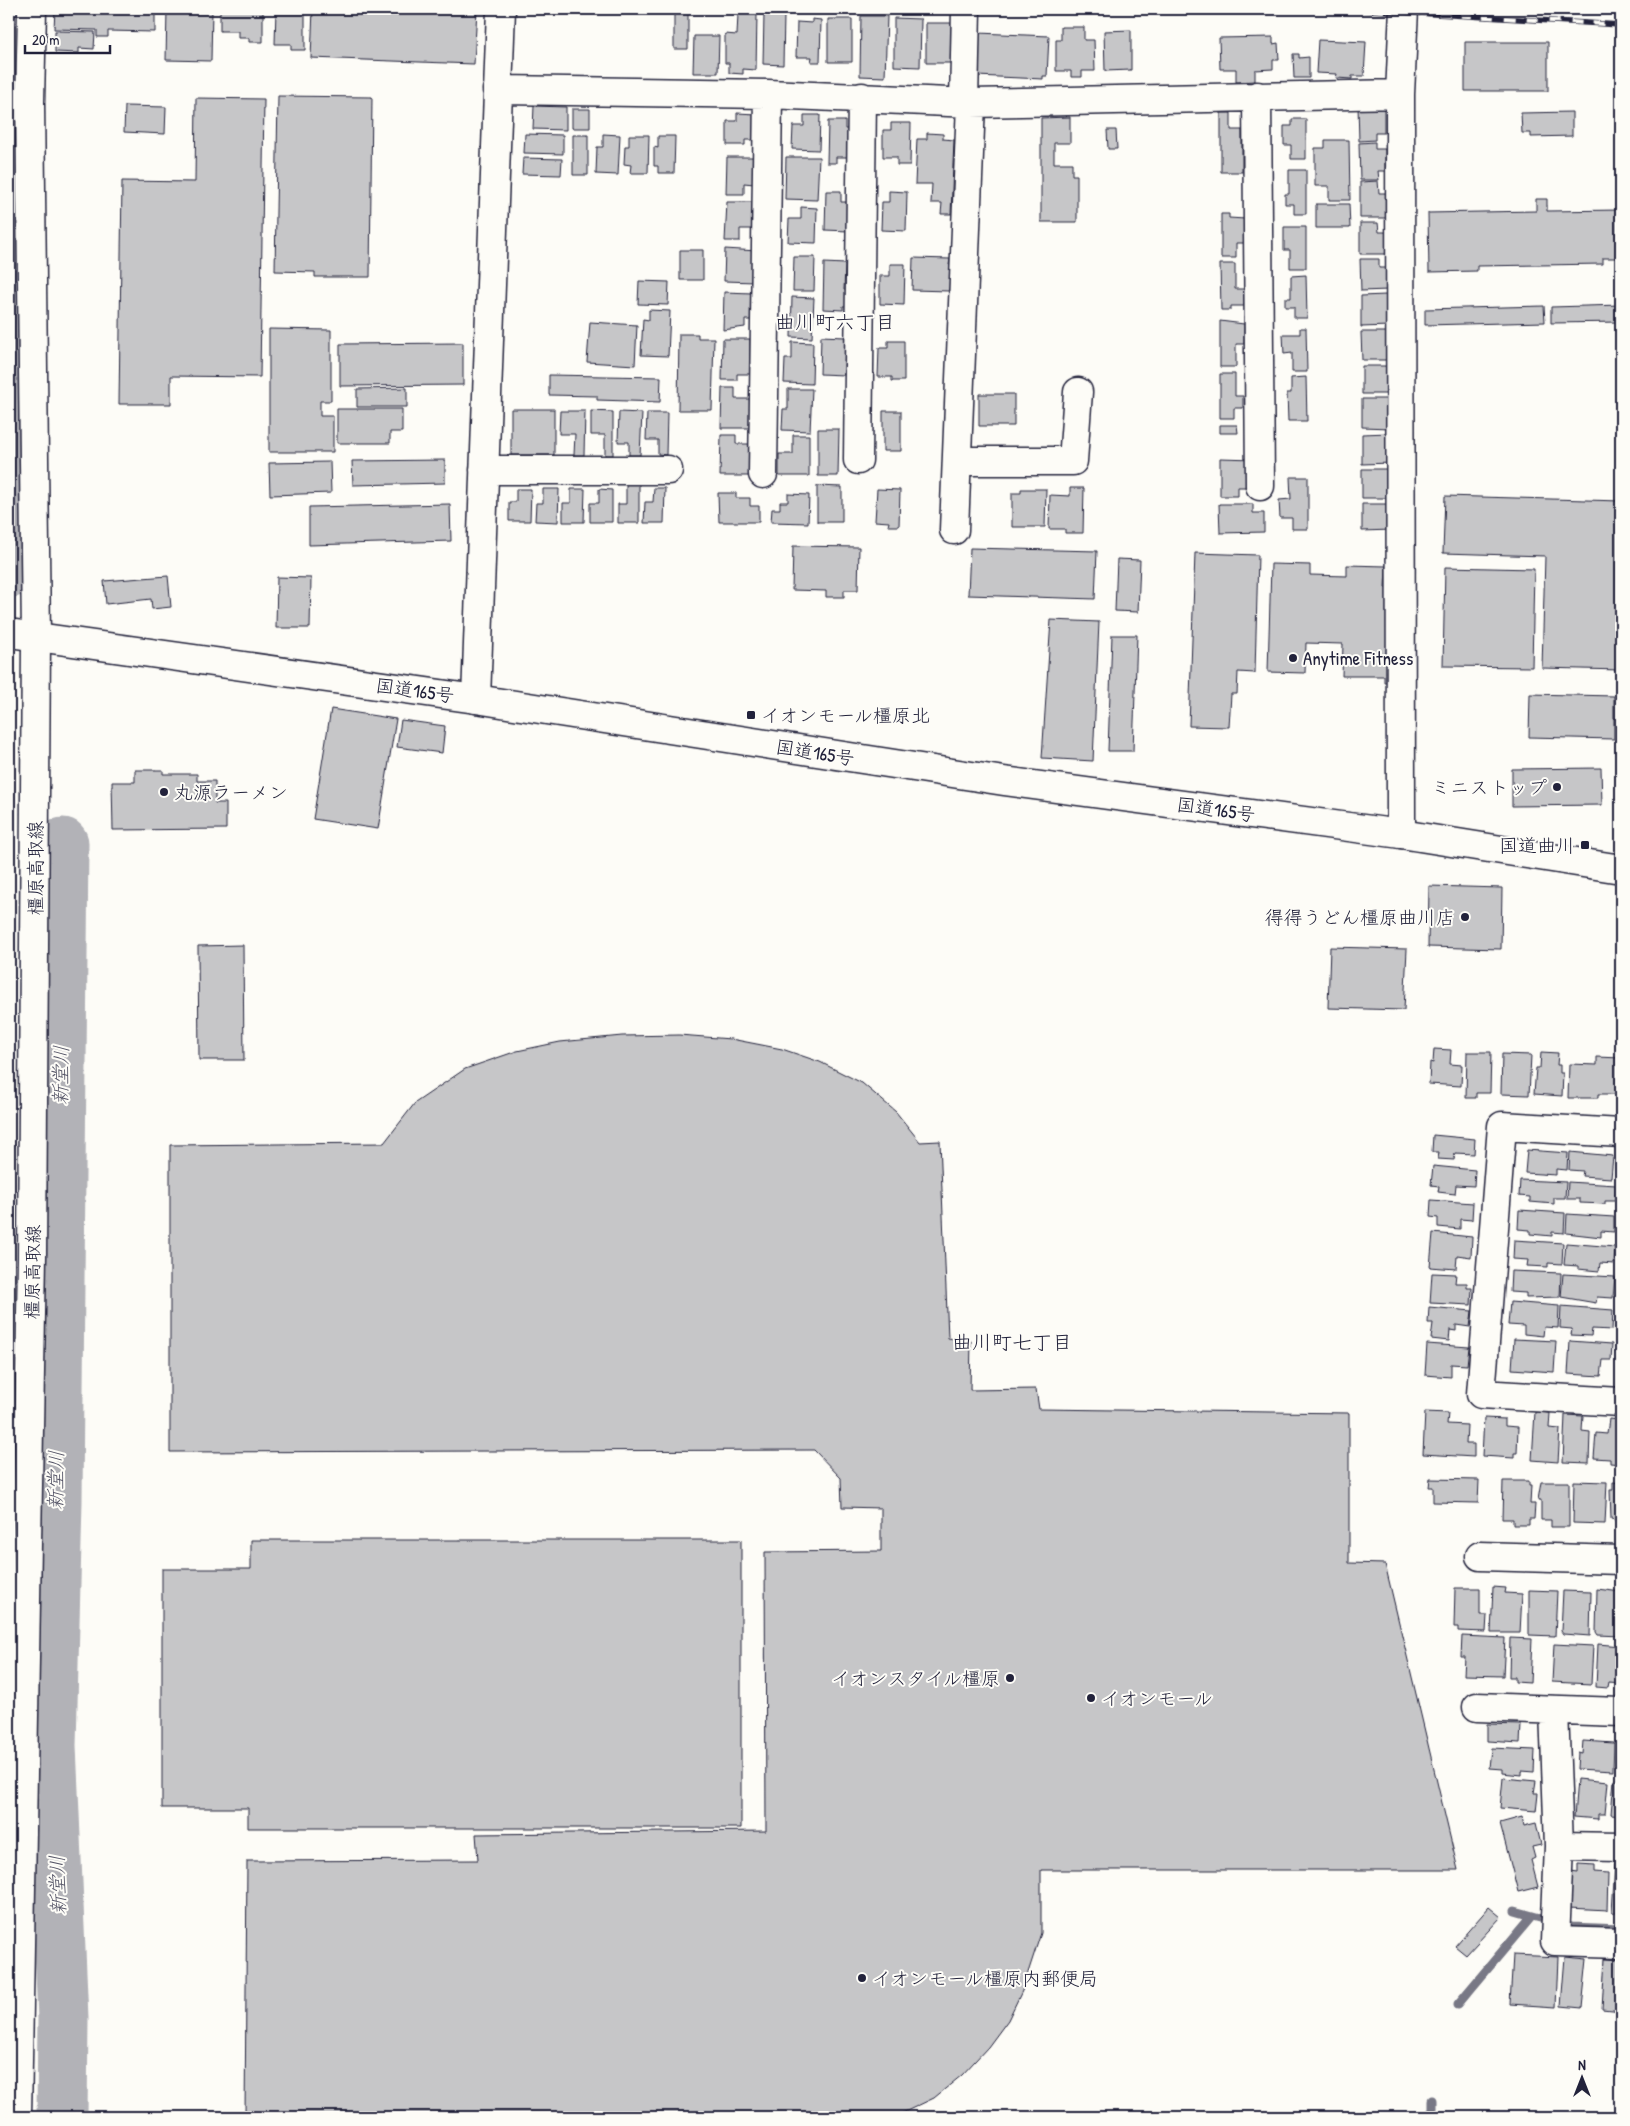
<svg xmlns="http://www.w3.org/2000/svg" width="1630" height="2126" font-family="'Patrick Hand','Klee One',sans-serif">
  <style>
    .lines { fill: none; stroke-linecap: round; stroke-linejoin: round }
    .stream { stroke: #787885; stroke-width: 9 }
    .river { stroke: #b2b2b7; stroke-width: 51 }
    .building { fill: #c6c6c8; stroke: #22223b }
    .minor-casing { stroke: #22223b; stroke-width: 31 }
    .major-casing { stroke: #22223b; stroke-width: 31 }
    .highway-casing { stroke: #22223b; stroke-width: 31 }
    .minor { stroke: #fdfcf7; stroke-width: 28 }
    .major { stroke: #fdfcf7; stroke-width: 28 }
    .highway { stroke: #fdfcf7; stroke-width: 28 }
    .rail-casing { stroke: #22223b; stroke-width: 5.5 }
    .rail { stroke: #fdfcf7; stroke-width: 4; stroke-dasharray: 11; stroke-linecap: butt }
    .poi-dot { fill: #22223b; stroke: #fdfcf7; stroke-width: 2 }
    .labels { text-anchor: middle; dominant-baseline: central; stroke-width: 4; stroke-linejoin: round; paint-order: stroke }
    .poi-label { font-size: 19px; fill: #22223b; stroke: #fdfcf7; text-anchor: start }
    .street-label { font-size: 19px; fill: #22223b; stroke: #fdfcf7 }
    .neighbourhood-label { font-size: 20px; fill: #22223b; stroke: #fdfcf7 }
    .water-label { font-size: 20px; font-style: italic; fill: #545466; stroke: #fdfcf7 }
  </style>
  <rect width="100%" height="100%" fill="#fdfcf7"/>
  <filter id="ink" filterUnits="userSpaceOnUse"><feTurbulence type="fractalNoise" baseFrequency=".02" numOctaves="2"/><feDisplacementMap in="SourceGraphic" scale="10" xChannelSelector="R" yChannelSelector="G"/><feConvolveMatrix kernelMatrix="1 2 1 2 8 2 1 2 1" color-interpolation-filters="sRGB"/></filter>
  <g filter="url(#ink)">
    <g class="lines">
      <path class="stream" d="M1515,1911L1572,1927L1621,1929
        M1458,2004L1532,1916
        M1432,2117V2100"/>
      <path class="river" d="M12,572L18,113
        M62,2117L63,2018L51,1746L57,1501L63,843"/>
    </g>
    <path class="building" d="M55,9H155V32L108,31V37H97V30L54,29Z
      M167,9H212L211,61L166,60Z
      M220,9H263V42H249V38H238V31H220Z
      M276,9H305V50H291V44H275Z
      M313,9H477L474,64L311,58Z
      M674,13H688V49H674Z
      M738,14H757L756,70L743,69V74L729,73V63H725V34L737,35Z
      M764,14L784,15L783,65L763,64Z
      M861,16H887L885,77L860,76Z
      M894,18L921,19L920,67L894,66Z
      M812,19L821,20L820,62H811L812,57H796L797,22L812,23Z
      M828,19H852V62H828Z
      M926,23H954V63H926Z
      M1061,27H1084V40H1094L1095,71H1082V77H1071V71H1056V40H1061Z
      M1131,30V70L1105,71L1104,31Z
      M55,31L95,32L94,49L79,48V53L55,52Z
      M978,33L1049,36L1047,76H1043V79L976,76Z
      M694,36H719L718,73H693Z
      M1273,37V44L1278,43L1279,60H1273V69L1255,70V81L1236,82V69H1220L1219,38Z
      M1318,40L1366,42L1364,76H1352V79L1336,78L1337,74L1316,73Z
      M1465,42H1548V91H1465Z
      M1293,54H1299V58L1309,57V78H1294Z
      M278,96L372,97L370,277H315V272L275,271Z
      M196,98L264,99L260,377L171,376V404H119L122,181L195,182Z
      M125,106L166,107L165,134L124,132Z
      M534,106L566,107V130L533,129Z
      M1358,106H1384V133H1375V140L1359,141Z
      M572,109H590V128H572Z
      M1617,110H1621V132H1617Z
      M1572,112V136L1531,137V133H1522L1521,113Z
      M737,113L756,114L760,140H745V145H727V121H737Z
      M1221,113H1231V130H1242V172H1221Z
      M804,115H820L819,150L792,149L793,126H804Z
      M1070,117V143H1054V163H1072V175H1077V222H1041V118Z
      M1292,119H1306V159H1291V145H1284V126H1292Z
      M828,121H845V129H852L851,157H836V163H827Z
      M891,123H911L910,165H897V157H883V130H891Z
      M1107,130H1116L1117,149H1108Z
      M927,133L943,134V139L954,140L951,214H941L942,203H931L932,184H915L917,139H927Z
      M525,134L563,135V154L524,153Z
      M603,134L620,135L618,175L596,174L597,147H603Z
      M573,135H588V175H573Z
      M629,135H649L648,173H630L631,165L624,164L625,146H629Z
      M658,136H675L674,173H658V166H654V147L658,148Z
      M1325,140H1349L1350,200H1329V186H1315V148H1325Z
      M1375,142V149H1385V171H1378L1379,180H1360L1359,143Z
      M727,157H755L754,184L744,183V194H726Z
      M786,157H819L817,200L785,199Z
      M523,158L562,159L561,175L522,174Z
      M1289,170H1306V214H1294V204H1285V194H1289Z
      M1378,181L1379,193H1386V218H1360V182Z
      M826,191H841V202H849L848,231L825,230Z
      M889,191L907,192L906,231L881,230L882,202H889Z
      M1536,199H1547V211L1621,210V258H1603V264L1477,266V271L1429,272L1428,213L1536,211Z
      M727,202H753L752,229H740V241H725Z
      M1316,204H1349L1350,228H1316Z
      M801,207L817,208L816,243L788,242L789,219H801Z
      M1221,214H1229V218L1245,219L1244,243H1236V258H1221Z
      M1360,223H1378L1379,232H1387V254H1360Z
      M1284,227H1306V268H1290V250H1284Z
      M725,249L757,251L755,282L724,281Z
      M680,250H703V280H680Z
      M794,257H815L814,291H793Z
      M913,258L950,259L949,265H952L949,291L912,290Z
      M1360,259H1379V268H1387L1388,290L1361,291Z
      M824,263L845,264L844,290H848L847,306H843V310L823,309Z
      M890,264H905L904,305L880,304V276H890Z
      M1220,264H1235V289H1244V306H1231V310H1221Z
      M1306,275L1307,318H1294V307H1285V298H1291V276Z
      M639,281L669,282L668,305L638,304Z
      M724,292L752,293V320H745V327L723,330Z
      M1386,295V305H1389V326L1361,327V296Z
      M792,297L814,298L812,338L791,337Z
      M1621,305V322L1551,323V307Z
      M1544,306L1545,322L1425,325V309Z
      M649,310L670,311L668,356L641,355L643,319L649,320Z
      M1220,321L1244,324V344H1236V367H1220Z
      M590,322L637,325L635,365L587,362Z
      M1300,328H1306L1307,372H1292V353L1284,354L1283,334H1300Z
      M269,329L331,330V401H320V416H333V452H269Z
      M1361,332H1387L1389,360H1362Z
      M679,334H698V338H714L712,410H678Z
      M821,336L845,337L844,375L820,374Z
      M723,339H750V374H737V380H722Z
      M888,341H904V381H892V377H878L879,348H888Z
      M792,342L813,343L812,384L784,383L785,359H792Z
      M463,343V385L340,386V344Z
      M1362,366H1387L1390,394H1362Z
      M1220,374H1235V396H1243V408H1234V418H1220Z
      M549,375L661,377L660,402L597,400V396L549,395Z
      M1306,377L1307,421H1288L1287,393H1291V378Z
      M407,388V407H357V389Z
      M722,388H735V399H751L750,428H721Z
      M788,389H812L810,431L782,430L783,409H788Z
      M979,394H1014V426H979Z
      M1362,399H1387L1390,428L1362,427Z
      M337,409H402V432H390V443H337Z
      M511,409H554V455H511Z
      M560,411H585L584,455H574L575,434H559Z
      M591,411L613,412V455H605V435H591Z
      M883,411H901V451H883Z
      M619,412L642,413L640,455H629V442H618Z
      M647,413H667L666,455L658,454V440H646Z
      M1220,425H1237L1238,433H1220Z
      M818,429H839L838,476H818Z
      M1389,433L1391,463L1362,464V434Z
      M721,435H736V444H749V476H720Z
      M793,435H809V476H779V454H793Z
      M1220,458L1255,459V487H1238V496H1220Z
      M445,460V483L353,485L352,461Z
      M330,462L331,493L270,495L269,463Z
      M1362,469H1389L1392,498H1362Z
      M1290,477H1308V529H1292V518H1280L1279,500L1291,499Z
      M626,482H639V523H618V504H626Z
      M817,486L842,487V522H817Z
      M654,488H665L664,523H644L645,502H653Z
      M1070,488H1084L1083,533H1065V529H1049L1050,495L1070,496Z
      M516,489H531L530,521H509V502H516Z
      M543,489H559L558,522L535,521L536,503H543Z
      M571,489H585L584,522H563V503H571Z
      M599,489L612,490V522H590V503H599Z
      M877,489L900,490L899,526H888L889,522L875,521Z
      M1021,489H1046L1045,527H1012V493H1021Z
      M718,493H736V498H750V506H759V522H719Z
      M788,494L809,495L808,523L771,522L772,509H780V502H788Z
      M1445,496L1621,501V670L1542,668L1545,556L1443,553Z
      M450,504L451,541L309,545V507Z
      M1219,504H1253V513H1264V532L1220,533Z
      M1362,504H1390L1392,530L1362,531Z
      M793,546L859,547L858,590H844V597H826V591L792,590Z
      M970,548L1097,551L1095,599L968,595Z
      M1195,553L1258,555L1255,673L1238,672L1237,694H1231L1229,727L1189,726Z
      M1117,559L1140,560L1138,612L1115,611Z
      M1271,564L1310,565V575L1347,576V565L1386,566L1385,588L1394,589L1392,682H1384V676H1342L1343,644L1306,643L1305,673L1268,672Z
      M1445,567L1534,569L1532,667L1443,666Z
      M168,576L171,607L152,609L151,599L106,604L104,581Z
      M277,577L311,578L310,628H276Z
      M1051,620L1099,622L1093,761L1042,758Z
      M1112,635H1137L1133,751H1108Z
      M1530,694L1614,696V739L1529,737Z
      M331,709L396,719L378,829L313,819Z
      M401,720L445,726L442,753L397,747Z
      M1601,768L1602,805L1512,806V769Z
      M135,770H163V774H197V781H215V803H226V829L113,830L112,782H135Z
      M1429,886L1502,888L1501,949L1428,947Z
      M243,945L244,1060H199L198,946Z
      M1330,947L1407,949L1404,1010L1328,1008Z
      M679,1035L731,1039L782,1049L820,1062L862,1083L896,1112L920,1142L940,1141L948,1338L971,1341L970,1390L1036,1389L1039,1409L1349,1413V1563L1385,1564L1458,1870H1041V1933L1022,1991L1008,2020L988,2047L962,2075L934,2098L894,2117H245L247,1861L478,1860L476,1834L766,1831L765,1552L881,1551V1508L842,1507L841,1478L814,1450L170,1452V1145L384,1143L415,1103L465,1069L517,1051L560,1042L622,1036Z
      M1434,1049L1451,1050L1450,1064L1462,1065L1461,1086L1429,1084L1430,1062L1433,1063Z
      M1467,1052H1491L1490,1093H1476V1098H1466Z
      M1541,1052L1558,1053L1557,1065H1560V1073H1563L1562,1096L1534,1094L1536,1068H1540Z
      M1502,1054L1531,1055L1529,1095L1501,1094Z
      M1597,1057L1621,1058V1094H1598V1098H1568L1569,1064L1597,1065Z
      M1433,1135L1475,1139L1474,1154L1455,1153L1454,1160L1438,1159L1439,1152H1432Z
      M1527,1150L1568,1153L1567,1170L1556,1169V1175L1525,1173Z
      M1570,1152L1613,1156L1611,1178L1582,1176L1583,1171L1569,1170Z
      M1433,1166L1475,1170L1474,1186L1456,1185L1455,1194L1438,1192L1439,1186L1431,1185Z
      M1520,1180L1566,1182L1565,1198H1554V1204L1530,1202V1197L1519,1196Z
      M1568,1182L1616,1185L1615,1201H1605V1204L1580,1203V1199H1567Z
      M1431,1200L1473,1203L1472,1220L1460,1219V1229L1438,1227V1218L1430,1217Z
      M1519,1210L1565,1213L1564,1233L1552,1232V1236L1530,1234V1230L1518,1229Z
      M1567,1214L1614,1217V1232L1601,1231V1237L1566,1233Z
      M1433,1233L1472,1237L1471,1257L1457,1255L1456,1269L1430,1267Z
      M1514,1240L1563,1243L1562,1264L1548,1263V1267L1527,1266L1528,1260L1513,1259Z
      M1566,1243L1615,1247L1614,1264L1600,1263L1599,1271L1578,1269V1266L1564,1265Z
      M1511,1271L1561,1273L1560,1297L1526,1298V1293L1510,1292Z
      M1432,1273L1456,1274L1455,1283H1467V1288H1472L1471,1305L1430,1303Z
      M1563,1274L1615,1277L1613,1298L1597,1297L1596,1303L1561,1297Z
      M1510,1302L1559,1306L1558,1328L1544,1327L1543,1336L1524,1334V1326L1508,1325Z
      M1561,1306L1613,1310L1612,1330L1592,1329L1591,1336L1571,1335L1572,1329L1560,1328Z
      M1429,1307L1472,1311L1470,1327L1456,1325V1331L1450,1330L1449,1341L1431,1339L1433,1323H1428Z
      M1514,1339L1556,1341L1554,1372L1512,1369Z
      M1570,1341L1612,1344L1611,1360H1603L1601,1376L1568,1374Z
      M1427,1344L1469,1347L1467,1365L1451,1364V1377L1425,1375Z
      M1425,1412L1448,1413L1447,1424L1467,1425L1466,1444H1474V1457L1423,1454Z
      M1535,1412L1550,1413L1549,1428L1560,1429L1558,1462L1532,1460Z
      M1565,1415L1583,1416L1582,1431L1590,1432L1589,1463L1563,1462Z
      M1484,1418L1505,1419V1426L1518,1427L1517,1453H1514V1458L1482,1456Z
      M1609,1419L1621,1420V1464L1610,1463V1459L1594,1458L1596,1433L1607,1434Z
      M1430,1479L1479,1480L1478,1503L1433,1502V1487H1429Z
      M1503,1481H1529V1485H1531L1530,1504H1535L1534,1519H1529V1525H1513V1519H1502Z
      M1574,1481L1607,1482L1605,1524L1573,1523Z
      M1541,1482H1569V1527H1551V1520H1541V1500H1538Z
      M1613,1482L1621,1483V1522L1611,1519L1610,1490H1613Z
      M251,1540H741V1828H248V1808H162V1569H251Z
      M1493,1587L1506,1588L1505,1593L1522,1594L1520,1633H1491Z
      M1455,1588H1480V1615H1487L1486,1632L1458,1631V1627H1454Z
      M1597,1589L1621,1592V1636L1598,1635L1596,1632Z
      M1529,1590L1557,1591L1555,1636L1529,1635Z
      M1563,1591L1591,1592L1590,1636L1563,1634L1561,1631Z
      M1462,1636L1505,1638L1503,1676L1464,1675L1465,1657H1461Z
      M1510,1638L1532,1639L1530,1683L1515,1682V1677H1509Z
      M1554,1644L1593,1646L1591,1684L1552,1682Z
      M1598,1644L1621,1646V1684L1609,1683L1608,1688L1596,1687Z
      M1487,1724L1521,1725L1520,1743L1487,1741Z
      M1583,1741L1614,1743L1613,1771L1577,1769L1578,1752L1582,1753Z
      M1491,1748L1535,1750L1534,1772L1521,1771V1775L1502,1773V1769L1489,1768Z
      M1503,1778L1536,1781L1534,1793H1538L1536,1811L1500,1808Z
      M1577,1779L1608,1782L1605,1814H1598V1819L1574,1817Z
      M1614,1780L1621,1781V1815L1611,1814Z
      M1522,1817L1524,1826L1536,1823L1541,1845L1532,1847L1535,1858L1531,1860L1538,1887L1518,1892L1500,1823Z
      M1578,1864L1595,1865V1872L1608,1873L1607,1910L1569,1908L1571,1871L1578,1872Z
      M1615,1864H1621V1913L1612,1912Z
      M1489,1907L1501,1917L1466,1955L1455,1946Z
      M1513,1955L1558,1957L1556,2007L1510,2004Z
      M1565,1957L1587,1959L1582,2008L1561,2006Z
      M1605,1958L1621,1959V2011L1602,2009Z"/>
    <g class="lines">
      <defs>
        <path id="minor" d="M32,9L30,102L36,638
          M497,90L768,94L971,103L1400,94
          M1257,96L1260,486
          M964,102L966,9
          M858,460L862,97
          M957,461H1073L1078,392
          M484,470H668
          M763,474L768,94
          M954,530L971,103
          M476,699L501,9
          M1401,834L1400,94L1404,9
          M1621,1133L1502,1126L1481,1394L1621,1402
          M1480,1556L1621,1560
          M1477,1707L1621,1712
          M1554,1710L1559,1846L1555,1941L1621,1943
          M1559,1846L1621,1847"/>
        <path id="major" d="M17,2117L32,1256L36,638"/>
        <path id="highway" d="M9,633L476,699L1004,781L1401,834L1621,869"/>
      </defs>
      <use href="#minor" class="minor-casing"/>
      <use href="#major" class="major-casing"/>
      <use href="#highway" class="highway-casing"/>
      <use href="#minor" class="minor"/>
      <use href="#major" class="major"/>
      <use href="#highway" class="highway"/>
      <defs>
        <path id="rail" d="M1351,9L1621,25"/>
      </defs>
      <use href="#rail" class="rail-casing"/>
      <use href="#rail" class="rail"/>
    </g>
  </g>
  <g class="poi-dot">
    <circle cx="1293" cy="658" r="5"/>
    <rect x="746" y="710" width="10" height="10" rx="2.5"/>
    <circle cx="1557" cy="787" r="5"/>
    <circle cx="164" cy="792" r="5"/>
    <rect x="1580" y="840" width="10" height="10" rx="2.5"/>
    <circle cx="1465" cy="917" r="5"/>
    <circle cx="1010" cy="1678" r="5"/>
    <circle cx="1091" cy="1698" r="5"/>
    <circle cx="862" cy="1978" r="5"/>
  </g>
  <g class="labels">
    <g class="poi-label">
      <text x="1303" y="658">Anytime Fitness</text>
      <text x="761" y="715">イオンモール橿原北</text>
      <text x="1547" y="787" text-anchor="end">ミニストップ</text>
      <text x="174" y="792">丸源ラーメン</text>
      <text x="1575" y="845" text-anchor="end">国道曲川</text>
      <text x="1455" y="917" text-anchor="end">得得うどん橿原曲川店</text>
      <text x="1000" y="1678" text-anchor="end">イオンスタイル橿原</text>
      <text x="1101" y="1698">イオンモール</text>
      <text x="872" y="1978">イオンモール橿原内郵便局</text>
    </g>
    <g class="street-label">
      <text transform="translate(415 690) rotate(8)">国道165号</text>
      <text transform="translate(815 752) rotate(9)">国道165号</text>
      <text transform="translate(1216 809) rotate(8)">国道165号</text>
      <text transform="translate(35 868) rotate(-90)">橿原高取線</text>
      <text transform="translate(32 1272) rotate(-89)">橿原高取線</text>
    </g>
    <g class="neighbourhood-label">
      <text x="835" y="321">曲川町六丁目</text>
      <text x="1012" y="1341">曲川町七丁目</text>
    </g>
    <g class="water-label">
      <text transform="translate(60 1075) rotate(-89)">新堂川</text>
      <text transform="translate(55 1480) rotate(-89)">新堂川</text>
      <text transform="translate(57 1885) rotate(-92)">新堂川</text>
    </g>
  </g>
  <rect width="1630" height="2126" fill="none" stroke="#fdfcf7" stroke-width="30"/>
  <rect x="15" y="15" width="1600" height="2096" fill="none" stroke="#22223b" stroke-width="2" filter="url(#ink)"/>
  <g transform="translate(1582 2078)" stroke="#fdfcf7" stroke-width="4" paint-order="stroke">
  <path d="M0-4L9 19L0 12L-9 19Z" fill="#22223b"/>
  <text y="-8" font-size="14" font-weight="bold" text-anchor="middle" fill="#22223b">N</text>
  </g>
  <path d="M25 45v8h85v-8" fill="none" stroke="#22223b" stroke-width="2.5"/>
  <text x="32" y="45" font-size="15" fill="#22223b" stroke="#fdfcf7" stroke-width="4" paint-order="stroke">20 m</text>
</svg>
